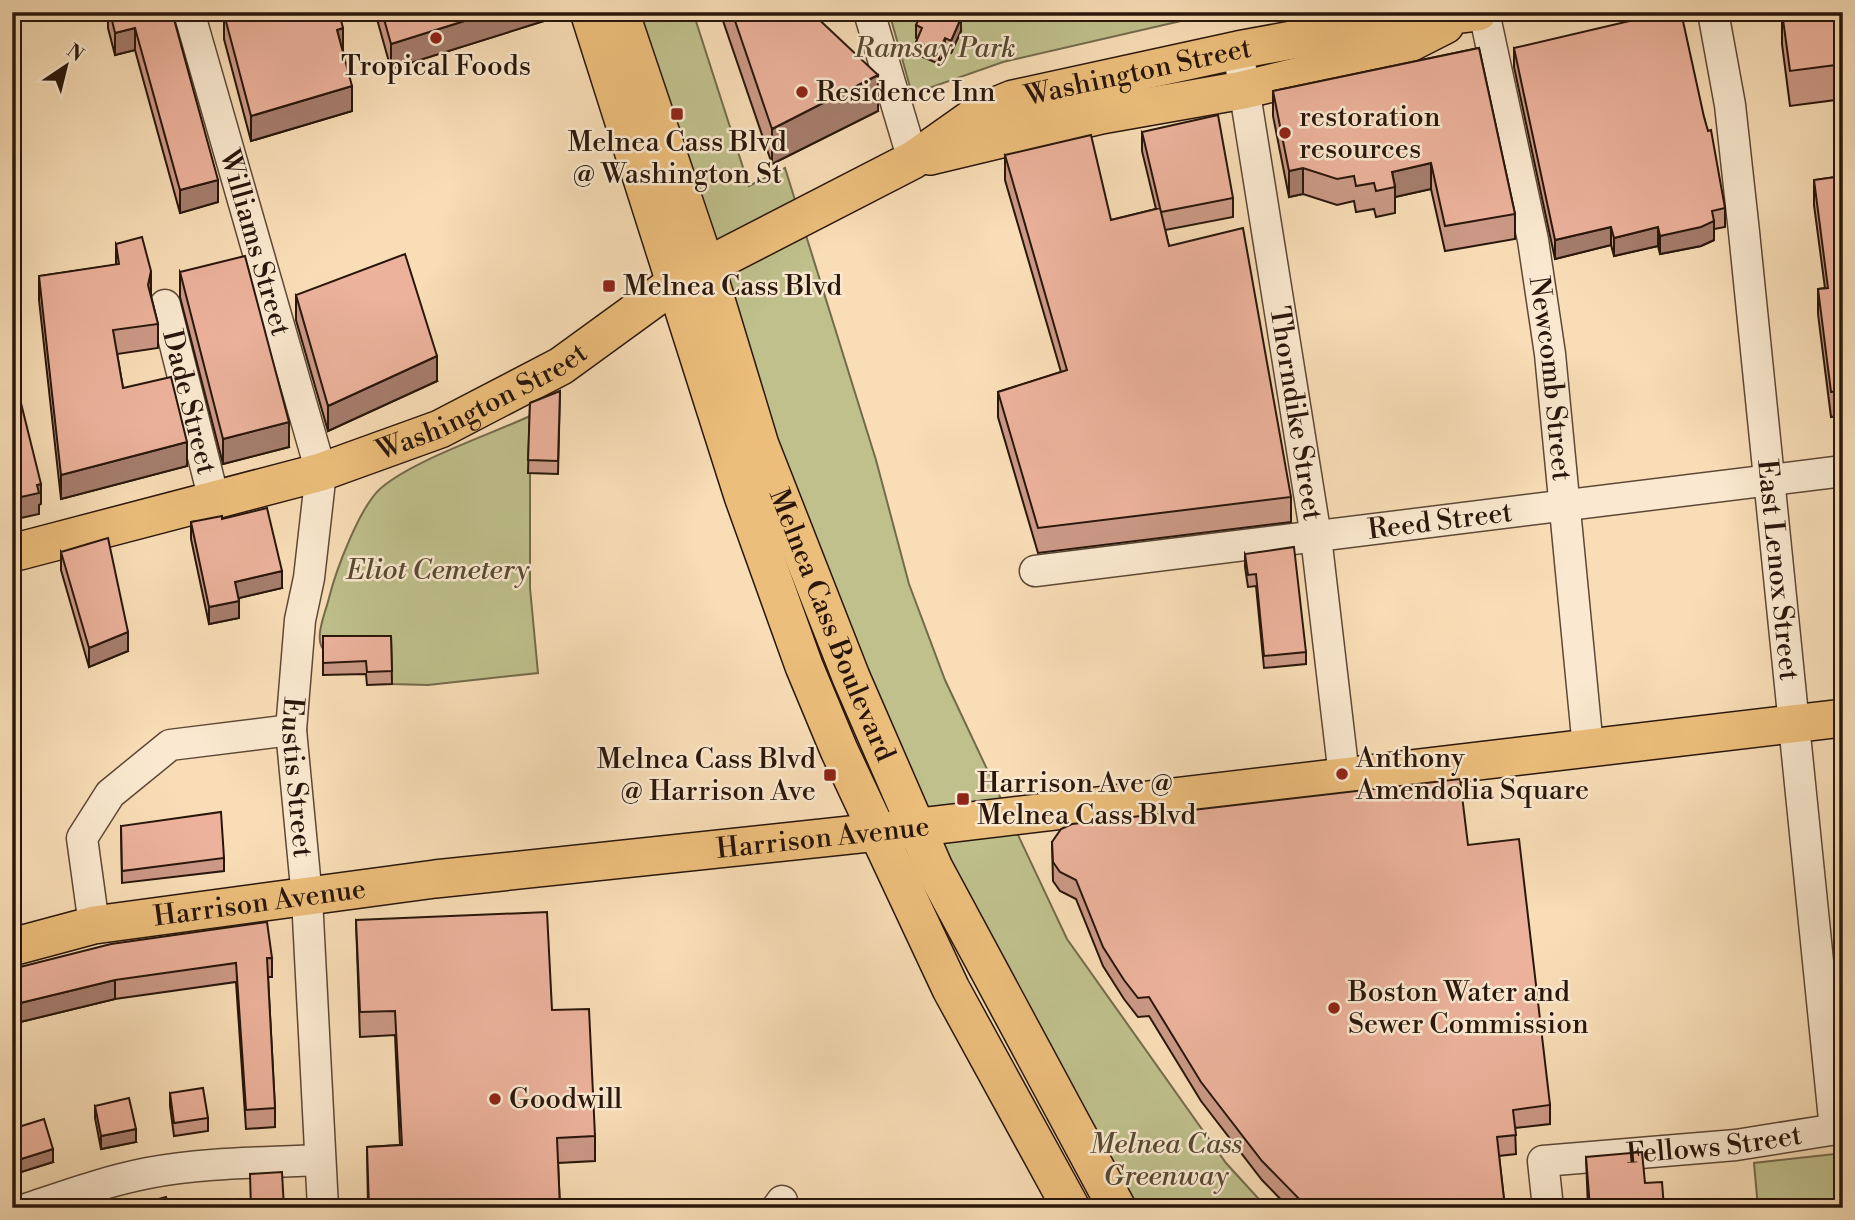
<svg xmlns="http://www.w3.org/2000/svg" width="1855" height="1220" font-family="'Libre Bodoni',serif">
  <style>
    .green { fill: #bfc08c; stroke: #746b4c; stroke-width: 2 }
    .lines { fill: none; stroke-linecap: round; stroke-linejoin: round }
    .minor-casing { stroke: #5d4836; stroke-width: 33 }
    .major-casing { stroke: #29160b; stroke-width: 40 }
    .minor { stroke: #fae9d0; stroke-width: 30 }
    .major { stroke: #ecbe7b; stroke-width: 37 }
    .wall { fill: #cb9986; stroke: #29160b; stroke-width: 2 }
    .shaded-wall { fill: #a57d6d; stroke: #29160b; stroke-width: 2 }
    .building { fill: #ecb29c; stroke: #29160b; stroke-width: 2 }
    .poi-dot { fill: #8f2418; stroke: #fae9d0; stroke-width: 2.5 }
    .labels { text-anchor: middle; dominant-baseline: central; stroke-width: 5; stroke-linejoin: round; paint-order: stroke }
    .park-label { font-size: 28px; font-style: italic; fill: #564932; stroke: #fae9d0 }
    .poi-label { font-size: 28px; fill: #29160b; stroke: #fae9d0; text-anchor: start }
    .street-label { font-size: 28px; fill: #29160b; stroke: #fae9d0 }
  </style>
  <rect width="100%" height="100%" fill="#f8ddb6"/>
  <filter id="stains"><feTurbulence type="fractalNoise" baseFrequency=".00286" numOctaves="4"/><feColorMatrix values="0 0 0 0 .2 0 0 0 0 .09 0 0 0 0 .02 0 0 0 .5 -.17"/></filter>
  <radialGradient id="worn" r=".72"><stop offset=".6" stop-color="#630" stop-opacity="0"/><stop offset="1" stop-color="#630" stop-opacity=".3"/></radialGradient>
  <path class="green" d="M637,12H693L749,186L785,168L876,460L909,584L945,680L1067,939L1226,1163L1267,1208H1138L975,911L908,775L799,510Z
    M889,12H1220L1003,62L912,94Z
    M530,416V588L538,673L428,685L392,684L390,649H323C314,637 326,611 329,598C336,570 360,506 381,488C414,460 489,435 530,416Z
    M1843,1153V1208H1758L1754,1163Z"/>
  <g class="lines">
    <defs>
      <g id="minor">
        <path id="s1" d="M189,12L321,472L309,578L300,620L291,730L307,898L323,1208"/>
        <path d="M869,12L913,160"/>
        <path id="s2" d="M1484,12L1533,240L1550,354L1588,748"/>
        <path id="s3" d="M1713,12L1730,105L1744,232L1835,1129"/>
        <path id="s4" d="M1238,50L1316,537L1344,776"/>
        <path id="s5" d="M165,305L214,500"/>
        <path id="s6" d="M1035,571L1843,471"/>
        <path d="M94,925L82,838L110,794L170,745L291,730"/>
        <path d="M29,1208C68,1195 107,1181 148,1173C205,1162 263,1163 320,1160"/>
        <path d="M777,1208L782,1201"/>
        <path id="s7" d="M1548,1208L1543,1161L1736,1145L1843,1128"/>
      </g>
      <g id="major">
        <path d="M589,12L743,496L804,666L839,750L951,989L1071,1208"/>
        <path id="s8" d="M620,12L706,267L760,445L851,677L934,868L1117,1208"/>
        <path d="M930,156L1101,115L1243,90L1386,55L1445,25"/>
        <path id="s9" d="M12,553L321,472L440,429L561,366L678,281L913,160L981,112L1013,99L1238,50L1373,25L1478,12"/>
        <path id="s10" d="M12,947L94,925L435,879L878,832L1843,718"/>
      </g>
    </defs>
    <use href="#minor" class="minor-casing"/>
    <use href="#major" class="major-casing"/>
    <use href="#minor" class="minor"/>
    <use href="#major" class="major"/>
  </g>
  <path class="wall" d="M108,12H172L218,202L180,213L135,50L115,55L108,28Z
    M375,12H560V16L391,69Z
    M720,12H811L878,111L772,164Z
    M1782,12H1843V99L1790,106L1782,44Z
    M224,14L343,50L352,111L251,141L224,39Z
    M916,25L961,31L951,53L945,51L939,64L916,54V42L918,39L916,38Z
    M1479,48L1515,214V239L1445,251L1431,189L1395,197V213L1376,217L1374,209L1356,212L1354,201L1337,205L1303,194L1289,197L1273,116V91Z
    M1514,48L1704,117L1725,208V227L1714,229V240L1701,246L1660,254L1658,246L1614,256L1611,245L1555,259L1514,67Z
    M1142,132L1233,198V217L1165,230L1169,246L1291,497V522L1038,553L998,417V392L1061,372L1005,180V155L1111,220L1156,209L1142,151Z
    M1843,176V415L1831,417L1818,314V289L1825,288L1814,205V180Z
    M116,244L151,296L158,324V348L117,354L123,388L187,466L61,499L39,300V276L116,265Z
    M180,272L289,447L223,464L180,297Z
    M296,295L437,381L328,431L296,320Z
    M560,391L558,474L528,473L530,403Z
    M222,519L282,588L239,598V618L209,624L191,539V522Z
    M61,552L128,651L89,667L61,570Z
    M1245,554L1306,652V664L1264,668L1256,586L1248,587L1245,567Z
    M323,636H391L392,684L367,685L366,674L323,675Z
    M121,826L224,858V871L122,883Z
    M1052,842L1468,845L1550,1105V1124L1515,1128L1516,1154L1499,1156L1505,1208H1289L1262,1180L1201,1101L1149,1016L1138,1017L1124,999L1103,966L1076,899L1060,891L1053,881Z
    M356,920L552,1010L595,1136V1161L558,1163L560,1208H368L367,1147L400,1145L395,1035L360,1037Z
    M272,958V977H268L275,1108V1127L246,1129L236,982L115,999L12,1024V969Z
    M170,1093L208,1118V1131L174,1136L170,1106Z
    M95,1106L136,1142L101,1149L95,1118Z
    M12,1129L53,1162L18,1173L12,1153Z
    M1586,1157L1645,1183L1664,1208H1588Z"/>
  <path class="shaded-wall" d="M493,12H560V16L391,69V44Z
    M961,18V31L951,53V41Z
    M135,28V50L115,55V33Z
    M343,28V53L337,30Z
    M945,38V51L939,64V51Z
    M878,75V111L772,164V129Z
    M352,86V111L251,141V116Z
    M1431,163V189L1395,197V187L1392,172Z
    M1303,168V194L1289,197V171Z
    M218,180V202L180,213V190Z
    M1714,221V240L1701,246L1660,254V236Z
    M1611,227V245L1555,259V240Z
    M1658,227V246L1614,256V238Z
    M151,271V295L148,309V285Z
    M437,356V381L328,431V406Z
    M289,422V447L223,464V439Z
    M187,442V466L61,499V475Z
    M41,484V504L39,505V514L12,520V499L37,485Z
    M282,571V588L235,599V582Z
    M239,601V618L209,624V607Z
    M128,632V651L89,667V648Z
    M115,980V999L12,1024V1005Z
    M136,1129V1142L101,1149V1136Z
    M53,1149V1162L18,1173V1160Z"/>
  <path class="building" d="M110,12H172L218,180L180,190L135,28L115,33Z
    M230,12H339L343,28L337,30L352,86L251,116L224,14Z
    M382,12H493L391,44Z
    M732,12H811L878,75L772,129Z
    M922,12H949L961,18L951,41L945,38L939,51L916,42L922,28L916,25Z
    M1668,12H1681L1704,117L1708,131L1711,130L1725,208L1712,211L1714,221L1701,227L1660,236L1658,227L1614,238L1611,227L1555,240L1514,48Z
    M1782,12H1843V64L1790,71Z
    M1479,48L1515,214L1445,226L1431,163L1392,172L1395,187L1376,191L1374,183L1356,186L1354,176L1337,179L1303,168L1289,171L1273,91Z
    M1218,115L1233,198L1161,212L1142,132Z
    M1091,135L1111,220L1160,208L1169,246L1243,228L1291,497L1038,528L998,392L1067,370L1005,155Z
    M1843,176V390L1831,392L1818,289L1828,288L1814,180Z
    M142,237L151,271L148,285L158,324L113,330L123,388L171,377L187,442L61,475L39,276L119,264L116,244Z
    M405,254L437,356L328,406L296,295Z
    M245,256L289,422L223,439L180,272Z
    M15,379L41,484L37,485L39,493L12,499V380Z
    M560,391L558,461L528,460L530,403Z
    M267,508L282,571L235,582L239,601L209,607L191,522L222,516V519Z
    M108,538L128,632L89,648L61,552Z
    M1294,547L1306,652L1264,656L1256,574L1248,575L1245,554Z
    M323,636H391L392,671L367,672L366,661L323,663Z
    M1460,779L1468,845L1519,839L1550,1105L1513,1110L1516,1135L1497,1137L1505,1208H1308L1262,1161L1201,1082L1149,997L1138,998L1124,980L1103,947L1076,880L1060,872L1053,862L1052,842L1061,829L1072,824Z
    M221,812L224,858L122,871L121,826Z
    M547,912L552,1010L589,1009L595,1136L557,1138L560,1208H369L367,1147L402,1145L395,1011L360,1012L356,920Z
    M267,922L272,958H267L275,1108L246,1110L236,963L115,980L12,1005V969L111,944Z
    M203,1088L208,1118L174,1123L170,1093Z
    M129,1098L136,1129L101,1136L95,1106Z
    M44,1119L53,1149L18,1160L12,1140V1129Z
    M1642,1152L1645,1183L1662,1182L1664,1208H1590L1586,1157Z
    M282,1172L284,1208H251L250,1174Z
    M166,1197L169,1208H134L133,1206Z"/>
  <g class="poi-dot">
    <circle cx="436" cy="38" r="7"/>
    <circle cx="802" cy="92" r="7"/>
    <rect x="670" y="107" width="14" height="14" rx="3.5"/>
    <circle cx="1285" cy="133" r="7"/>
    <rect x="602" y="279" width="14" height="14" rx="3.5"/>
    <circle cx="1342" cy="774" r="7"/>
    <rect x="823" y="768" width="14" height="14" rx="3.5"/>
    <rect x="956" y="792" width="14" height="14" rx="3.5"/>
    <circle cx="1334" cy="1008" r="7"/>
    <circle cx="495" cy="1099" r="7"/>
  </g>
  <g class="labels">
    <g class="park-label">
      <text x="935" y="48">Ramsay Park</text>
      <text x="438" y="570">Eliot Cemetery</text>
      <text x="1166" y="1144">Melnea Cass<tspan x="1166" dy="32">Greenway</tspan></text>
    </g>
    <g class="poi-label">
      <text x="436" y="66" text-anchor="middle">Tropical Foods</text>
      <text x="816" y="92">Residence Inn</text>
      <text x="1299" y="117">restoration<tspan x="1299" dy="32">resources</tspan></text>
      <text x="677" y="142" text-anchor="middle">Melnea Cass Blvd<tspan x="677" dy="32">@ Washington St</tspan></text>
      <text x="623" y="286">Melnea Cass Blvd</text>
      <text x="1356" y="758">Anthony<tspan x="1356" dy="32">Amendolia Square</tspan></text>
      <text x="816" y="759" text-anchor="end">Melnea Cass Blvd<tspan x="816" dy="32">@ Harrison Ave</tspan></text>
      <text x="977" y="783">Harrison Ave @<tspan x="977" dy="32">Melnea Cass Blvd</tspan></text>
      <text x="1348" y="992">Boston Water and<tspan x="1348" dy="32">Sewer Commission</tspan></text>
      <text x="509" y="1099">Goodwill</text>
    </g>
    <g class="street-label">
      <text stroke="none"><textPath href="#s9" startOffset="1237">Washington Street</textPath></text>
      <text stroke="none"><textPath href="#s1" startOffset="240">Williams Street</textPath></text>
      <text stroke="none"><textPath href="#s2" startOffset="373">Newcomb Street</textPath></text>
      <text stroke="none"><textPath href="#s9" startOffset="495">Washington Street</textPath></text>
      <text stroke="none"><textPath href="#s5" startOffset="100">Dade Street</textPath></text>
      <text stroke="none"><textPath href="#s4" startOffset="368">Thorndike Street</textPath></text>
      <text stroke="none"><textPath href="#s6" startOffset="408">Reed Street</textPath></text>
      <text stroke="none"><textPath href="#s3" startOffset="562">East Lenox Street</textPath></text>
      <text stroke="none"><textPath href="#s8" startOffset="649">Melnea Cass Boulevard</textPath></text>
      <text stroke="none"><textPath href="#s1" startOffset="786">Eustis Street</textPath></text>
      <text stroke="none"><textPath href="#s10" startOffset="819">Harrison Avenue</textPath></text>
      <text stroke="none"><textPath href="#s10" startOffset="252">Harrison Avenue</textPath></text>
      <text stroke="none"><textPath href="#s7" startOffset="219">Fellows Street</textPath></text>
    </g>
  </g>
  <rect width="1855" height="1220" fill="none" stroke="#f8ddb6" stroke-width="42"/>
  <rect x="14" y="14" width="1827" height="1192" fill="none" stroke="#29160b" stroke-width="3.5"/>
  <rect x="21" y="21" width="1813" height="1178" fill="none" stroke="#29160b" stroke-width="2"/>
  <g transform="translate(66 66) rotate(35)" stroke="#fae9d0" stroke-width="5" paint-order="stroke">
  <path d="M0-5L12 26L0 18L-12 26Z" fill="#29160b"/>
  <text y="-10" font-size="19" font-weight="bold" text-anchor="middle" fill="#29160b">N</text>
  </g>
  <rect width="100%" height="100%" filter="url(#stains)"/>
  <rect width="100%" height="100%" fill="url(#worn)"/>
</svg>
